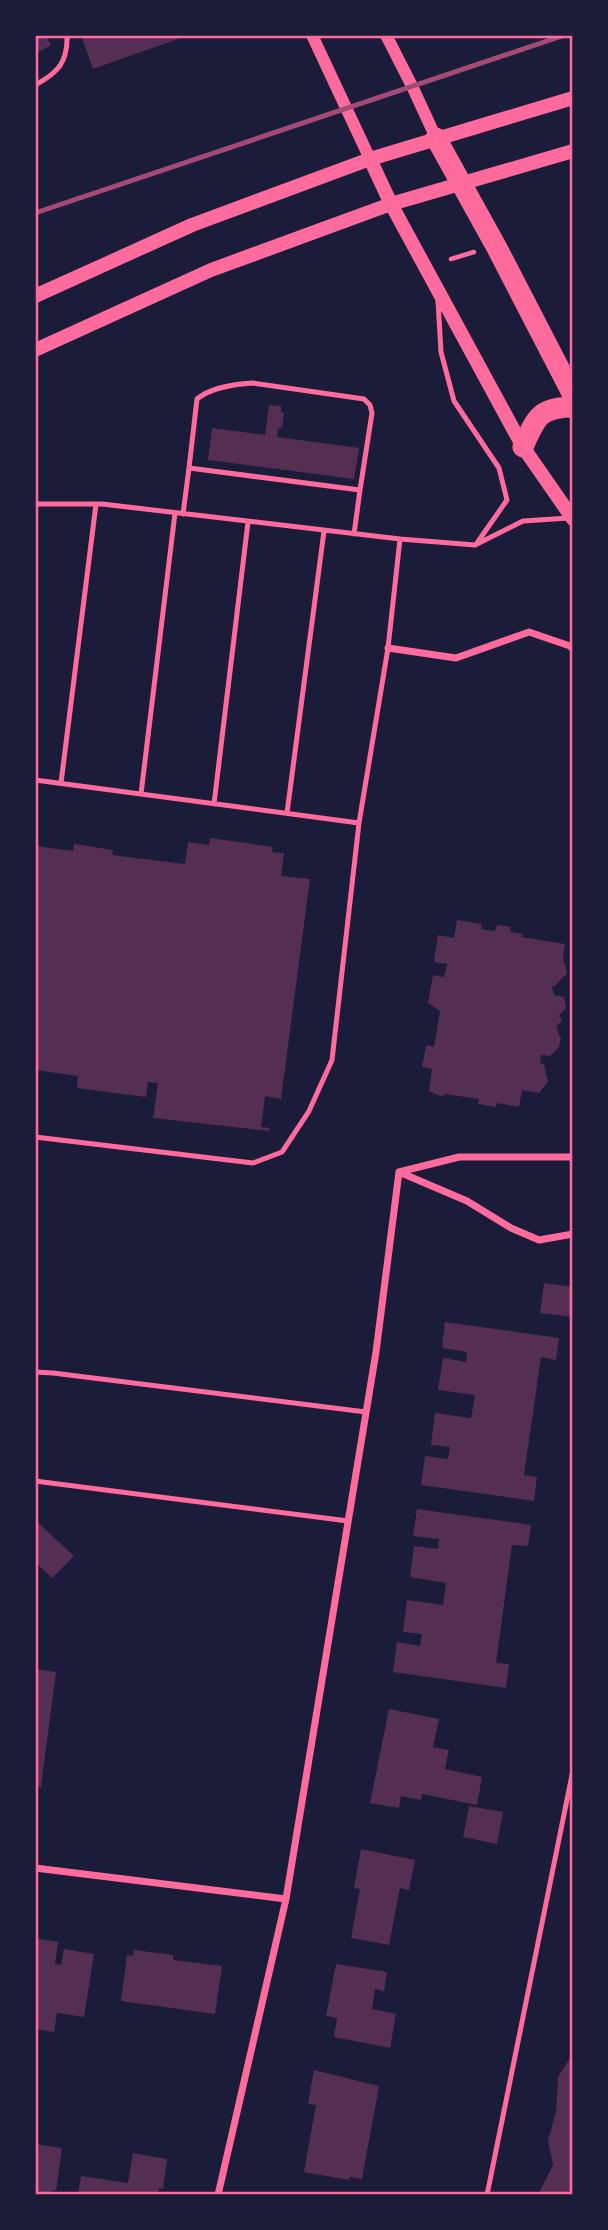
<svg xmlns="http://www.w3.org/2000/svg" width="608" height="2230" font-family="Lato,sans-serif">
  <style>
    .building { fill: #542f53 }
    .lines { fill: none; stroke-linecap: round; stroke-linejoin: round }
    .path { stroke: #ff6b9d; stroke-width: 4.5 }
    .service { stroke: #ff6b9d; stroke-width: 5 }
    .minor { stroke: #ff6b9d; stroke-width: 7 }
    .tertiary { stroke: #ff6b9d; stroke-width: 12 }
    .secondary { stroke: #ff6b9d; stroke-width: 14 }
    .motorway { stroke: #ff6b9d; stroke-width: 21 }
    .rail { stroke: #a44b75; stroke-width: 5 }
    .neatline { fill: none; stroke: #ff6b9d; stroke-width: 2.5 }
  </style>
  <rect width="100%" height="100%" fill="#1b1b3a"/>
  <path class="building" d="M35,35H45L51,45L35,54Z
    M81,35H189L93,69Z
    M269,405L281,406V412L284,413L282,428H278L277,437L359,448L354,479L208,460L212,428L265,435Z
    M210,838L273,847L272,852L284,853L281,876L310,879L281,1099L265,1096L261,1127L270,1128L269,1131L153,1118L158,1083L148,1082L146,1097L77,1088L78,1076L35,1070V846L73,851L74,844L113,850L112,855L185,864L188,842L209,845Z
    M457,920L482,924L481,929L494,931L498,925L511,927L510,932L522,934L521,937L565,944L563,957L567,973L555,986H552L554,995L564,997L566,1008L559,1015L562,1021L556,1026L561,1039L559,1047L550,1056L541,1055L540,1063L544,1064L548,1082L539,1093L522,1090L519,1107L497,1103L496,1107L478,1104L479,1099L445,1094L442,1097L429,1091L432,1069L422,1067L426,1045L434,1047L440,1011L428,1003L433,975L444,977L447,964L434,962L438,935L454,938Z
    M544,1283L573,1287V1317L540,1313Z
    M445,1322L559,1338L556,1360L541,1357L524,1475L537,1477L534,1501L421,1485L425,1456L448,1459L450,1447L431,1445L435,1413L471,1418L475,1395L438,1390L443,1358L466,1362L467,1352L442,1348Z
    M417,1509L531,1525L528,1546L512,1545L496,1663L509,1664L506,1688L393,1672L397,1642L420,1646L422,1634L403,1632L407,1600L443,1605L446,1583L410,1577L414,1546L438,1549L439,1539L413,1536Z
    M35,1520L74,1556L52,1578L35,1562Z
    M35,1669L56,1672L41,1787L35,1786Z
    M389,1709L439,1719L433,1747L449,1750L445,1769L482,1777L477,1805L422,1794L421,1800L401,1796L399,1808L370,1803Z
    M469,1806L503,1812L497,1844L463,1837Z
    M361,1849L415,1860L409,1890L400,1888L389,1945L351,1938L360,1889L354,1888Z
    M35,1938L58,1942L55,1964L61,1965L64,1949L94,1954L84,2017L57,2013L54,2032L35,2029Z
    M134,1950L173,1955V1960L222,1966L215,2014L121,2001L127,1955L133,1956Z
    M336,1964L387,1972L384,1991L375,1989L372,2009L396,2014L390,2048L334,2037L337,2018L326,2016Z
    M573,2053V2195H538L553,2165L548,2140L556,2112L558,2077Z
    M314,2070L379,2086L362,2179L350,2177L349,2180L304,2172L316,2105L308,2104Z
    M35,2144L62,2148L56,2191L52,2190L51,2195H35Z
    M133,2153L167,2159L163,2189L159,2188L158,2195H78L81,2176L128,2183Z"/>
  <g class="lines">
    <path class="path" d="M451,259L474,252"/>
    <path class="service" d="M35,85C58,73 68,62 67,35
      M438,301L441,352L454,401L499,468L507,500L477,543
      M189,468L197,399C210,388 235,384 252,383L364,399L370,405L372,413L360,490
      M35,504H102L400,539L475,545L523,521L569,518
      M183,514L189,468L360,490L354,534
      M35,780L359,823
      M61,783L96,504
      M141,794L175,513
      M214,804L248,522
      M287,813L324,531
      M35,1137L253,1163L282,1152L309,1111L332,1060L359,823L388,648L400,539
      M35,1372L53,1373L366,1412
      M35,1481L348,1521
      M487,2195L573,1770"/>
    <path class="minor" d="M388,648L456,658L529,632L570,646L573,649
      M573,1157H459L399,1172L467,1201L511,1228L539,1240L573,1234
      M35,1868L286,1899
      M218,2195L286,1899L376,1352L399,1172"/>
    <path class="tertiary" d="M312,35L370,159
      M386,35L412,86L436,138"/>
    <path class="secondary" d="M370,159L391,204L523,447L573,519
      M35,296L192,225L370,159L573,98
      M35,350L211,270L391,204L573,151"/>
    <path class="motorway" d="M436,138L497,248L573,395
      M523,447C536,418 539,407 573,407"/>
    <path class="rail" d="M35,213L565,35"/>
  </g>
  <rect width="608" height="2230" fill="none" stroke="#1b1b3a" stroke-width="74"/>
  <rect x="37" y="37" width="534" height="2156" class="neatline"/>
</svg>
